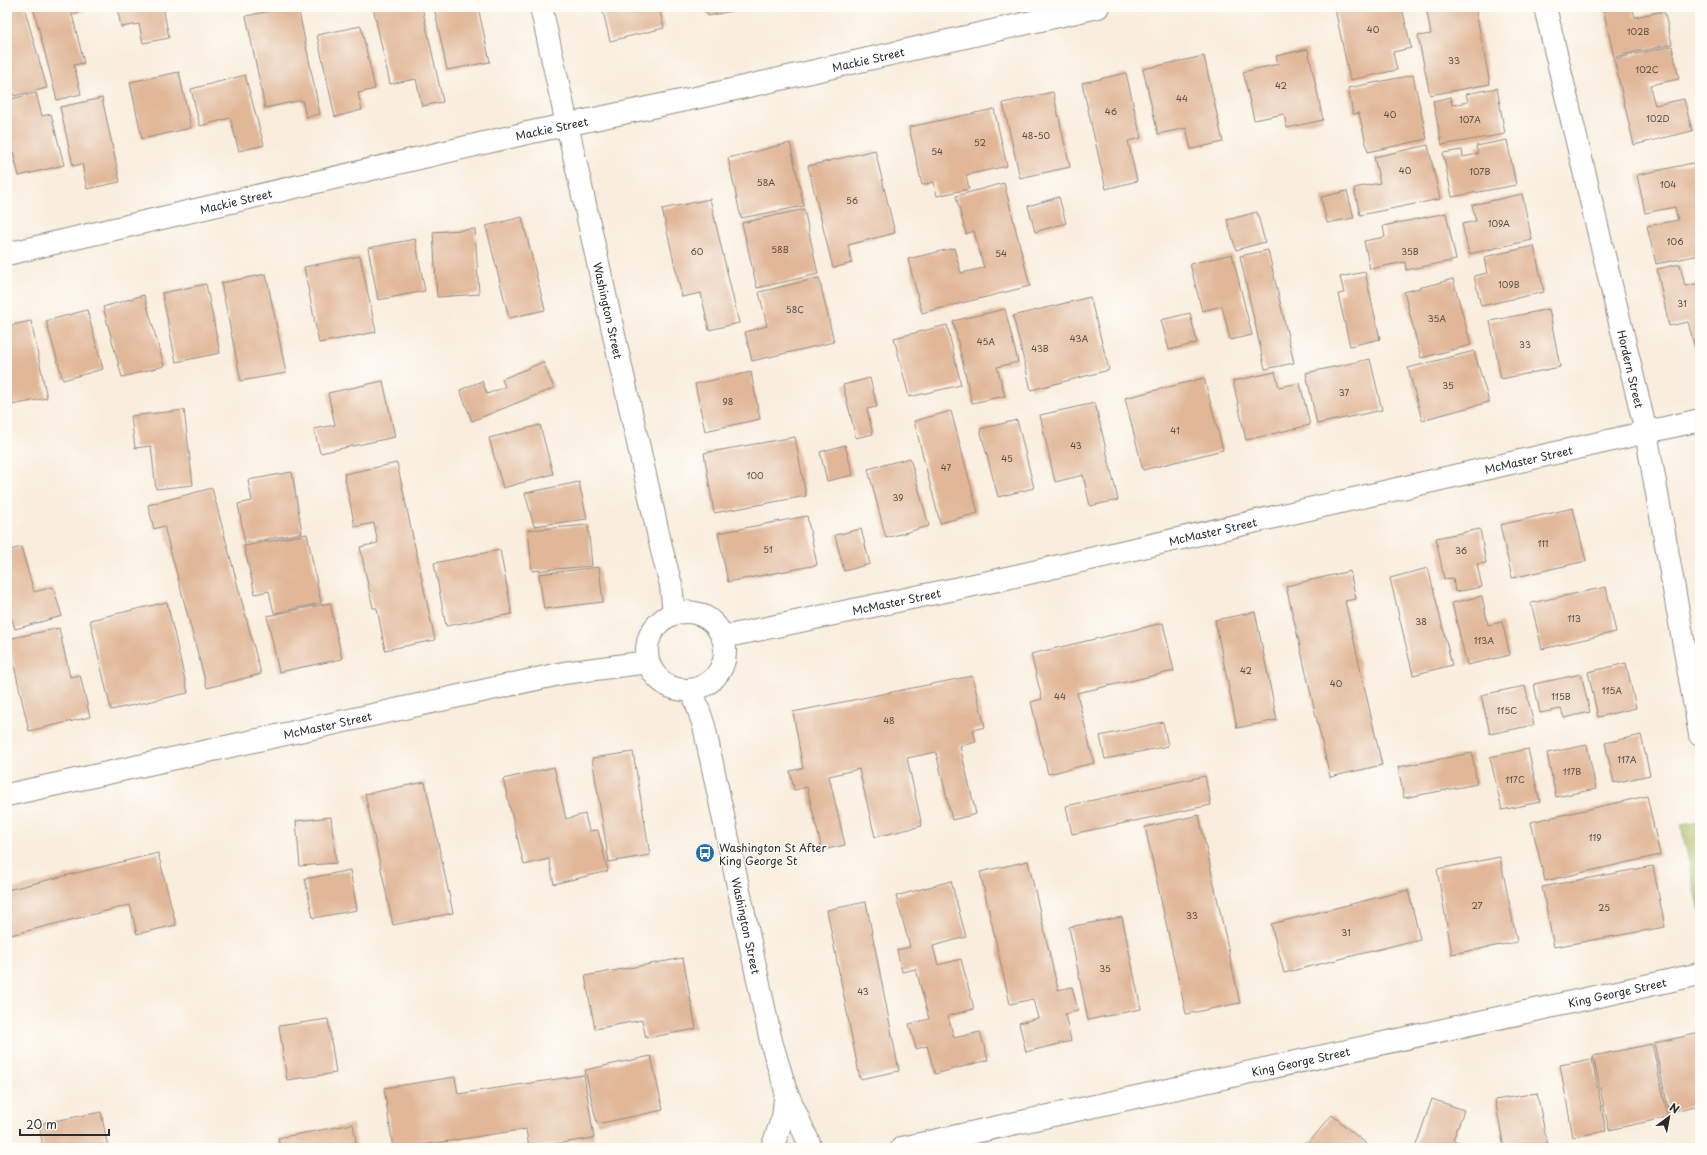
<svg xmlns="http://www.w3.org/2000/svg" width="1707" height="1155" font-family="'Playpen Sans',sans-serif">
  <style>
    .green { fill: #aabb5f; stroke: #6a7345 }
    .building { fill: #e1b798 }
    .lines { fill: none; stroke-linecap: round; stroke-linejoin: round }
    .minor-casing { stroke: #928c84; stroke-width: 24 }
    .minor { stroke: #fff; stroke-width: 22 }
    .labels { text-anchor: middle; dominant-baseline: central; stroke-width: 3; stroke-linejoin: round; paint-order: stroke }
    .number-label { font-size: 9px; fill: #584e46 }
    .street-label { font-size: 11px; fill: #2b2b2b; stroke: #fdfcf7 }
    .poi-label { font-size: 11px; fill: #2b2b2b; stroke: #fdfcf7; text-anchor: start }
  </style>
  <rect width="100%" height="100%" fill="#fdfcf7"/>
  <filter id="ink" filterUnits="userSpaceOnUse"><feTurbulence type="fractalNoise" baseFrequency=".025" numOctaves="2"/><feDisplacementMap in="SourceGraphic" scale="8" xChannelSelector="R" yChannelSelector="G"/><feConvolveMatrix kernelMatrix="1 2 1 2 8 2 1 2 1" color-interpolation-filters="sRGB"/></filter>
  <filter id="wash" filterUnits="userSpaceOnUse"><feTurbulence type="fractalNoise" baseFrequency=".012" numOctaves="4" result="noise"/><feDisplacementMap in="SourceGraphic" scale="16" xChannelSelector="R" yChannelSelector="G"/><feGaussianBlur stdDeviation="0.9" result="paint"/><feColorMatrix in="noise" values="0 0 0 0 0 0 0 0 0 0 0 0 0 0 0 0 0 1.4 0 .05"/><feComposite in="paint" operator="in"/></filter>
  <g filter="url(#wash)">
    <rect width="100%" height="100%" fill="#f9eddd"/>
    <path class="green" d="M1700,822V912L1681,825Z"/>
    <g id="blocks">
      <path class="building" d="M7,7H24L47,88L14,96L7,73Z
        M33,7H87L88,10L72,14L84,63L74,65L81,94L57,100Z
        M117,7H163L169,38L143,43L139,24L121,27Z
        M290,7H298L320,114L306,117L302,100L265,108L246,16Z
        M373,7H422L443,102L422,106L416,79L390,84Z
        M434,7H478L490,62L447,70Z
        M602,7H659L664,28L610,41Z
        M692,7H746V8L708,16L706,9L692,11Z
        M1345,7H1402L1411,48L1393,52L1397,70L1350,80L1335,9Z
        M1426,7H1475L1490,84L1430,95L1418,36L1431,34Z
        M1603,7H1632L1635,17L1664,11L1672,44L1614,57Z
        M361,26L375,89L358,93L362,110L335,117L317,35Z
        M1672,46L1679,79L1650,85L1652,95L1655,105L1684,99L1692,131L1634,145L1614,59Z
        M1308,49L1323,120L1287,128L1284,114L1254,120L1243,72L1278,64L1276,56Z
        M1204,56L1223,142L1191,149L1186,128L1158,134L1143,69Z
        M179,72L191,128L142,139L130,82Z
        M1126,73L1141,138L1128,141L1137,181L1106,189L1082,83Z
        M245,75L264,145L239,151L230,118L200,126L191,89Z
        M1413,75L1427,139L1368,152L1359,113L1353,114L1348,88Z
        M1497,88L1505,134L1442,145L1433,101L1451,97L1452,105L1468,102L1466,94Z
        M1053,92L1070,167L1020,178L1003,103Z
        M36,93L42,116L51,114L64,165L19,176L7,127V100Z
        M102,98L120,182L87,189L82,164L73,166L60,107Z
        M994,109L1007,166L966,175L969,189L937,196L934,182L922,185L909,127Z
        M1507,140L1516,185L1452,197L1443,153L1462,150L1463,157L1478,154L1476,146Z
        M790,143L804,206L741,218L728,158Z
        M1428,145L1440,199L1360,215L1354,188L1380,183L1374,157Z
        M875,150L895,233L848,245L852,263L833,268L808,166Z
        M1693,163L1695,172L1700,171V255L1656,264L1647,226L1678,220L1676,213L1675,207L1645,213L1637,175Z
        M1004,183L1030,286L922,313L908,259L954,248L961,273L984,268L974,231L966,234L956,196Z
        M1347,191L1354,218L1327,223L1321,197Z
        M1522,194L1532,240L1469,254L1462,224L1476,221L1472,205Z
        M1059,197L1066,223L1035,232L1028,206Z
        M710,199L739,323L709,330L701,293L682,297L662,209Z
        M804,209L818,274L757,288L742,223Z
        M1257,212L1265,242L1236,250L1227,220Z
        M1446,213L1456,260L1406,270L1405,262L1370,269L1364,241L1385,237L1383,226Z
        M522,217L545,310L509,318L486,226Z
        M475,229L479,294L437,297L433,232Z
        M415,239L425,291L378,300L368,248Z
        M1534,246L1544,292L1481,306L1474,276L1487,273L1484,257Z
        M1268,250L1294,363L1265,369L1240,256Z
        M1232,254L1252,335L1230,340L1222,306L1202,311L1190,264Z
        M360,256L376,332L319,343L304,267Z
        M1680,264L1685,286L1700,283V351L1696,352L1688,322L1669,326L1657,269Z
        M1365,272L1380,339L1350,346L1338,294L1344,293L1340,277Z
        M266,274L286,373L241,381L221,283Z
        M819,278L834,342L752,361L745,332L767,326L759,292Z
        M1453,279L1471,345L1421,358L1404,292Z
        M206,284L220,353L176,362L162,293Z
        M144,295L164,366L122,377L103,307Z
        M1090,297L1109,370L1031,390L1013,316Z
        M1005,309L1018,362L997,367L1005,396L972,403L953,321Z
        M1549,309L1560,367L1501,379L1490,321Z
        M87,310L103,369L63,380L46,321Z
        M1190,313L1197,343L1169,350L1161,320Z
        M31,321L47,398L7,406V326Z
        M947,325L961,385L909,397L894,338Z
        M1474,351L1489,402L1422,420L1408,368Z
        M1370,359L1382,410L1317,424L1306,373Z
        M543,362L554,388L472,421L460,390L482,381L487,394L505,387L502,379Z
        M751,372L760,419L705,431L695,384Z
        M1275,372L1279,387L1300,383L1310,425L1246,440L1233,381Z
        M870,378L877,407L867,409L873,434L856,438L843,385Z
        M1204,378L1223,450L1143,470L1125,398Z
        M383,381L395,437L320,453L314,429L335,425L328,393Z
        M1095,403L1118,500L1090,506L1083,475L1055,482L1040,415Z
        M184,410L193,485L156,489L151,446L135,448L131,416Z
        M951,411L978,513L940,523L914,421Z
        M1017,420L1034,488L998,497L980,429Z
        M540,425L553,474L503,488L489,438Z
        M795,437L806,496L714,513L704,453Z
        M845,445L853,475L827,481L820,452Z
        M910,458L929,526L886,538L868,469Z
        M397,463L435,640L385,650L377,608H373L360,547L378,543L374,523L355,527L344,474Z
        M292,472L302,533L245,543L238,504L252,501L248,480Z
        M579,482L587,519L534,526L525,493Z
        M212,488L261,674L207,688L164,526L154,529L148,505Z
        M1573,508L1586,561L1512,578L1500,525Z
        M807,516L817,565L728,582L718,533Z
        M588,525L592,566L532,571L528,530Z
        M861,529L870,564L844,571L835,535Z
        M1480,529L1486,563L1477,564L1482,587L1455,592L1453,578L1444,579L1436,538Z
        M307,534L321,603L274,613L269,591L255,594L244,546Z
        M21,547L34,592L53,587L62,616L15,629L7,603V551Z
        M500,550L512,614L446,626L434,563Z
        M599,567L603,602L544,609L539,574Z
        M1428,568L1452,665L1413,675L1390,578Z
        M1350,571L1356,599L1345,601L1382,765L1330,777L1286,586Z
        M1606,587L1616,632L1542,649L1531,603Z
        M1482,596L1488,625L1502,622L1510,655L1467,665L1452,603Z
        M167,602L188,693L111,710L90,620Z
        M330,603L342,659L279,672L267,616Z
        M1255,612L1277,720L1237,728L1215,620Z
        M1163,623L1174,671L1077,693L1094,763L1048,774L1031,702L1042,699L1031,654Z
        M59,628L70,677L80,675L90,717L29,731L8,639Z
        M1626,663L1636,708L1598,717L1588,672Z
        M1581,674L1590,712L1564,718L1561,709L1540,713L1534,684Z
        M972,676L985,727L973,730L976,742L960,746L976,814L952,820L936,752L907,758L922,826L875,837L859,769L829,776L845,845L822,850L807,787L794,790L790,771L803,768L793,712Z
        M1525,686L1534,725L1490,734L1481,695Z
        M1163,722L1168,746L1105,759L1100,736Z
        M1641,735L1650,775L1614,783L1605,743Z
        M1587,745L1596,789L1556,797L1547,753Z
        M1528,749L1540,802L1502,810L1490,757Z
        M633,752L650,855L609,862L592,758Z
        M1472,753L1477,784L1404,798L1398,767Z
        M554,767L566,819L585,814L589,831L598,830L608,871L554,884L549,859L524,865L503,779Z
        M1205,776L1211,805L1072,834L1066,806Z
        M425,782L453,913L393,925L365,794Z
        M1647,796L1660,855L1545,881L1531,822Z
        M1199,815L1240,1003L1186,1014L1145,827Z
        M331,817L336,863L300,866L296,821Z
        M158,853L176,925L137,934L130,905L7,936V890Z
        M1500,857L1517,942L1452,954L1437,869Z
        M1028,861L1058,990L1072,987L1078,1011L1065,1014L1071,1041L1026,1052L1019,1023L1038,1018L1033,999L1010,1004L980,872Z
        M1653,866L1665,927L1554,947L1542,887Z
        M350,870L357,910L313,918L305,879Z
        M951,881L966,937L933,946L938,965L961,959L974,1009L948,1016L954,1038L980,1032L988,1060L935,1074L927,1046L916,1049L909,1024L929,1019L916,969L902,972L897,950L910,947L896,896Z
        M1408,890L1420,939L1284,973L1271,924Z
        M866,902L899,1071L860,1079L827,910Z
        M1122,917L1141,1009L1088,1020L1069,927Z
        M683,958L696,1029L646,1038L642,1020L595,1029L585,976Z
        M328,1019L336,1073L287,1080L279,1026Z
        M1700,1033V1105L1669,1112L1654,1043Z
        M1652,1044L1668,1117L1609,1130L1593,1056Z
        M651,1056L663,1110L597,1124L585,1070Z
        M1592,1059L1606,1131L1573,1137L1560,1065Z
        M584,1075L594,1138L529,1148L526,1129L405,1148H393L384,1088L455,1077L458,1094Z
        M1537,1093L1548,1148H1504L1495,1100Z
        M1432,1099L1464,1110L1453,1140L1468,1145L1467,1148H1415Z
        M101,1112L108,1148H43L39,1124Z
        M1332,1115L1369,1146L1367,1148H1304Z
        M353,1124L357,1148H280L278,1138Z"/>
    </g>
  </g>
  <g filter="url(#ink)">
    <use href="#blocks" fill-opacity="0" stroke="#928c84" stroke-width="1"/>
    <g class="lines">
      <defs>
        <g id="minor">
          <path id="s1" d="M541,7L662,551L671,585L674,613"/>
          <path id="s2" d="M1545,7L1646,432L1700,735"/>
          <path id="s3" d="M7,254L527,133L700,97L1098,7"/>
          <circle cx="686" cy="651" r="39"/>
          <path id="s4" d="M723,637L998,580L1700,420"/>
          <path id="s5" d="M692,690L704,726L771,1041L786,1091L809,1143"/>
          <path id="s6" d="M7,795L564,673L648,662"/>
          <path d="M772,1148L783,1117L786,1091"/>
          <path id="s7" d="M902,1148L1700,974"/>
        </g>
      </defs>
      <use href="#minor" class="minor-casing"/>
      <use href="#minor" class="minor"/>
    </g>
  </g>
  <defs>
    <symbol id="bus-disc" viewBox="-11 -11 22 22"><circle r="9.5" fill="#1f6fb2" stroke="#fdfcf7"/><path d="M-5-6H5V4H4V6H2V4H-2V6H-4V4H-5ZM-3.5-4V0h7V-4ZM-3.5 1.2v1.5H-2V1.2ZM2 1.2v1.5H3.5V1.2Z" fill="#fff"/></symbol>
  </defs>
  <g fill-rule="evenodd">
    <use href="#bus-disc" x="694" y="842" width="22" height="22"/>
  </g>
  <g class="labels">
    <g class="number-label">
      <text x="1373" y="29">40</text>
      <text x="1638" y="31">102B</text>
      <text x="1454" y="60">33</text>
      <text x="1647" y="69">102C</text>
      <text x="1281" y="85">42</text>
      <text x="1182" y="98">44</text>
      <text x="1111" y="111">46</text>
      <text x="1390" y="114">40</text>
      <text x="1658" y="118">102D</text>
      <text x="1470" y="119">107A</text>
      <text x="1036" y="135">48-50</text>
      <text x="980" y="142">52</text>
      <text x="937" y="151">54</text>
      <text x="1405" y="170">40</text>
      <text x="1480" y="171">107B</text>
      <text x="766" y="182">58A</text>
      <text x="1668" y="184">104</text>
      <text x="852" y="200">56</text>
      <text x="1499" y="223">109A</text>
      <text x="1675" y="241">106</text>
      <text x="780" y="249">58B</text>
      <text x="697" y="251">60</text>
      <text x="1410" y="251">35B</text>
      <text x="1001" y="253">54</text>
      <text x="1509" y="284">109B</text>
      <text x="1682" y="303">31</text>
      <text x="795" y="309">58C</text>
      <text x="1437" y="318">35A</text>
      <text x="1079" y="338">43A</text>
      <text x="986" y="341">45A</text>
      <text x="1525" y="344">33</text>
      <text x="1040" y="348">43B</text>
      <text x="1448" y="385">35</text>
      <text x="1344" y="392">37</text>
      <text x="728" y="401">98</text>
      <text x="1175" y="430">41</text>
      <text x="1076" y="445">43</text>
      <text x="1007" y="458">45</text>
      <text x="946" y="467">47</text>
      <text x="755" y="475">100</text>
      <text x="898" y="497">39</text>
      <text x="1543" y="543">111</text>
      <text x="768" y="549">51</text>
      <text x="1461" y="550">36</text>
      <text x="1574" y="618">113</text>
      <text x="1421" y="621">38</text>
      <text x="1484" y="640">113A</text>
      <text x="1246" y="670">42</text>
      <text x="1336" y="683">40</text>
      <text x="1612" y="690">115A</text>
      <text x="1060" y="696">44</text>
      <text x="1561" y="696">115B</text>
      <text x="1507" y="710">115C</text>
      <text x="889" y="720">48</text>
      <text x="1627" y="759">117A</text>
      <text x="1572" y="771">117B</text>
      <text x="1515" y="779">117C</text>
      <text x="1595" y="837">119</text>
      <text x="1477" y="905">27</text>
      <text x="1604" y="907">25</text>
      <text x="1192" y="915">33</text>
      <text x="1346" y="932">31</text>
      <text x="1105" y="968">35</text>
      <text x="863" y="991">43</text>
    </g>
    <g class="street-label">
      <text stroke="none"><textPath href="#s3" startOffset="883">Mackie Street</textPath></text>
      <text stroke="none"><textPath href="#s3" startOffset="559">Mackie Street</textPath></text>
      <text stroke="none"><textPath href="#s3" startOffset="235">Mackie Street</textPath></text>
      <text stroke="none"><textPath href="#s1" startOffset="311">Washington Street</textPath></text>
      <text stroke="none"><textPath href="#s2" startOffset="372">Hordern Street</textPath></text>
      <text stroke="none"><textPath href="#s4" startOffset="825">McMaster Street</textPath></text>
      <text stroke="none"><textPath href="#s4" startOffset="501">McMaster Street</textPath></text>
      <text stroke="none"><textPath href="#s4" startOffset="177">McMaster Street</textPath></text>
      <text stroke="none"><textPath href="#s6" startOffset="328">McMaster Street</textPath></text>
      <text stroke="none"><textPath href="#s5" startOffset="242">Washington Street</textPath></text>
      <text stroke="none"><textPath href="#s7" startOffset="732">King George Street</textPath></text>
      <text stroke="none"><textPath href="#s7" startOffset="408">King George Street</textPath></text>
    </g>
    <g class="poi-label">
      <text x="719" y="847">Washington St After<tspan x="719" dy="13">King George St</tspan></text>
    </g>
  </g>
  <rect width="1707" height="1155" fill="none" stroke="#fdfcf7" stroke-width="24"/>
  <g transform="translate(1669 1117) rotate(32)" stroke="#fdfcf7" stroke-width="3" paint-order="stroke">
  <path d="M0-3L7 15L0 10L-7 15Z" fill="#2b2b2b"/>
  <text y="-6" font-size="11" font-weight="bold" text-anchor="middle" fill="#2b2b2b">N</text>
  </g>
  <path d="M20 1129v6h89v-6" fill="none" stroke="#2b2b2b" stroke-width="2"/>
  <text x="26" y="1129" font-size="12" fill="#2b2b2b" stroke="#fdfcf7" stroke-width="3" paint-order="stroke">20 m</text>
</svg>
